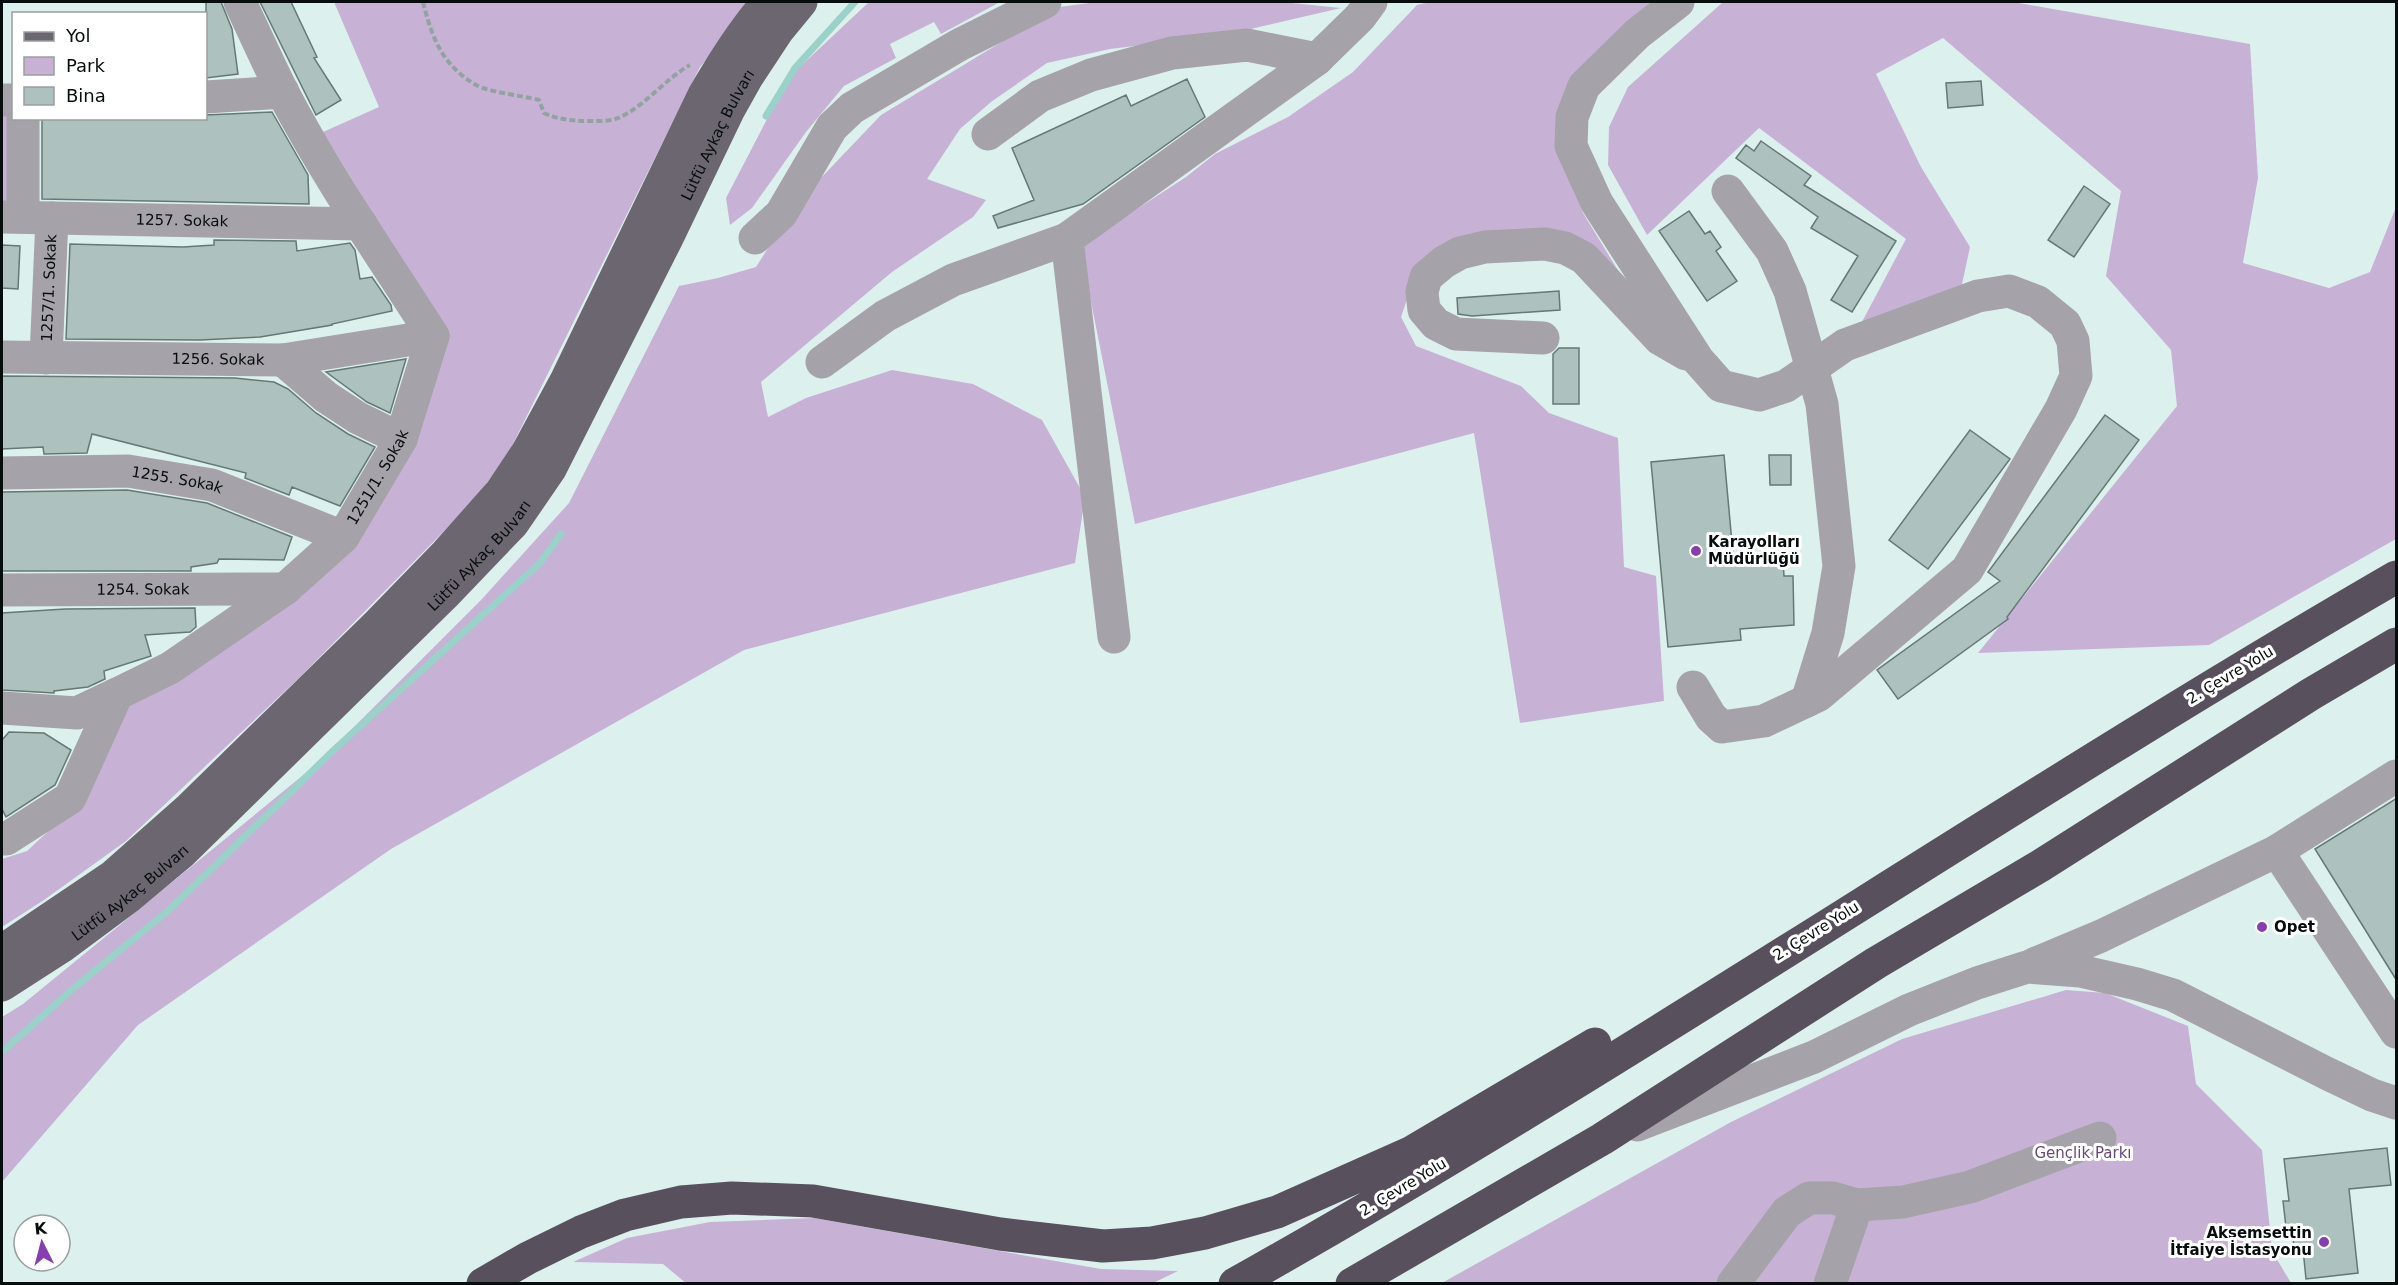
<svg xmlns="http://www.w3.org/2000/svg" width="2398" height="1285" font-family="'DejaVu Sans',sans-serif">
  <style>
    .green { fill: #c7b2d6 }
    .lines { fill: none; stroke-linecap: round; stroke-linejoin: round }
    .stream { stroke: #9ad1c9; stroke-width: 7 }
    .building { fill: #adc1be; stroke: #657875; stroke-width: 1.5 }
    .path { stroke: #92a2a0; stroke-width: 4; stroke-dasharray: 6 3; stroke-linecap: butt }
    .minor { stroke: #a6a2a9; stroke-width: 33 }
    .major { stroke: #6c6671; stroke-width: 33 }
    .highway { stroke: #58505d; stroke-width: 33 }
    .poi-dot { fill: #873eb0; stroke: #fff; stroke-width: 2 }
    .labels { text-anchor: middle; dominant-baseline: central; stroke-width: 6; stroke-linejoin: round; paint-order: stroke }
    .street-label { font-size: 15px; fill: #060d0c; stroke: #fff }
    .poi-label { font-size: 15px; font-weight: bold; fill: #060d0c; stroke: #fff; text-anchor: start }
    .park-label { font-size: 15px; fill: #66487a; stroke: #fff }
  </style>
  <rect width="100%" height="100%" fill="#dcf1ee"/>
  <path class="green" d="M334,2H753L700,67L508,454L481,491L451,524L300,677L126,841L44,900L2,927V859L27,851L87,795L129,704L344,555L443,329L323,132L379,107Z
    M869,2H1000L941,34L934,22L890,44L896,58L844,86L806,132L752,208L730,225L726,198L789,77Z
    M1097,2H1282L1341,8L1225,35L1110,49L1047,63L991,102L960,129L927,179L986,200L973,217L892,272L761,382L768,417L806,398L892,370L973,384L1042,420L1085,497L1075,563L744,650L391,849L138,1025L2,1182V1017L23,1004L318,763L482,599L569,503L679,286L718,278L756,267L797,203L881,115L1059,7Z
    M1430,2H1663L1580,76L1570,170L1583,213L1619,272L1545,237L1412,285L1401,317L1416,346L1521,386L1549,413L1618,438L1624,567L1656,576L1664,701L1520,723L1474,433L1135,524L1080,246L1186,177L1215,154L1288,117L1353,72L1417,5Z
    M1723,2H2013L2250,44L2258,178L2243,263L2329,288L2370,272L2396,207V539L2209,645L1978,653L2177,406L2171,350L2106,276L2121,191L1943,38L1876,74L1921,167L1970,247L1959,298L1855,335L1906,239L1759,128L1647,235L1608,165L1609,127L1628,87Z
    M2,113H13L18,203H2Z
    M2066,990L2105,993L2188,1026L2196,1084L2262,1150L2272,1251L2291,1283L1440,1284L1731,1122L1902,1039Z
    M814,1218L1101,1269L1178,1271L1151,1284H687L663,1264L573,1262L627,1238L710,1222Z"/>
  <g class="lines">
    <path class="stream" d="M766,116L795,68L855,2
      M2,1052L75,987L169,910L336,748L540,563L561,534"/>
  </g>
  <path class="building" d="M206,2H221L232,29L238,74L206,78Z
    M260,2H291L317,57L314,58L341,100L316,115Z
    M1187,79L1205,117L1083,204L998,228L993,216L1034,200L1012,148L1126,95L1131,106Z
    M1981,81L1983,105L1948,108L1946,83Z
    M272,112L308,175L309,204L42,199V118H206V115Z
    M1761,141L1811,176L1804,185L1896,241L1852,312L1831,300L1858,256L1811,228L1818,217L1736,158L1746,145L1754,151Z
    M2084,186L2110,204L2074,257L2048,240Z
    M1689,211L1705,234L1710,231L1721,247L1716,251L1737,281L1707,301L1659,231Z
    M214,240L296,241L297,251L350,243L355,250L360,279L372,277L391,305L392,311L332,324V325L260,337L200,340L66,339L70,244L183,247L214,245Z
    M2,245L20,246L18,289L2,288Z
    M1559,291L1560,310L1472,316L1458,314L1457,298Z
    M1559,348H1579V404H1553V354Z
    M406,359L390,413L367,402L326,372Z
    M2,376L235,378L274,382L288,389L316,413L348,434L375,447L340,506L292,487L289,495L245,478L246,473L92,434L87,453L44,454L43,447L2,449Z
    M2105,415L2139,440L2007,617L2008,619L1898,699L1877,670L2000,581L1988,572Z
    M1970,430L2010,459L1928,569L1889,540Z
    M1724,455L1734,565L1783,560L1784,576H1793L1794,625L1740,629L1741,640L1668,647L1651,462Z
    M1769,455H1791V485H1770Z
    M127,490L207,503L292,537L284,560L219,559L217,563L191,567V571H2V492Z
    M195,608L196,627L190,632L145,635L151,656L104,671L105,679L88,687L54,691V693L2,690V613L65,609Z
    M9,732L44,733L71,750L55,785L6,817L2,809V740Z
    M2397,798V981L2315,849Z
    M2387,1148L2391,1185L2349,1189L2358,1273L2306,1279L2303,1249L2294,1250L2293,1235L2287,1236L2283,1201H2289L2284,1159Z"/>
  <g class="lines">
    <path class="path" d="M423,2C432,38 442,65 476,85C488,92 524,96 539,100L544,113C557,119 567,120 581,121C591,121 609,122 618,118C643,108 665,79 690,65"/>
    <g class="minor">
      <path d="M1678,2L1637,34L1584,86L1572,117L1571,146L1597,203L1698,360L1721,386L1759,395L1786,386L1845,345L1978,296L2009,291L2038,302L2065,324L2073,341L2076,376L2061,409L1967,570L1819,695L1764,721L1722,727L1711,717L1693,687"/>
      <path d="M206,97L283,92"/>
      <path d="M2,100H14"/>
      <path d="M988,134L1040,96L1091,75L1172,53L1247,45L1317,59"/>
      <path d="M1728,191L1772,251L1790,291L1822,404L1839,566L1828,633L1807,701"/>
      <path d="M23,216V118"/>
      <path id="s1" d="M2,217L361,224"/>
      <path d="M755,238L781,214L832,127L852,108L959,45L1045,2"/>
      <path d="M1543,338L1456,334L1436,324L1424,310L1422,292L1426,277L1444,262L1460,253L1485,247L1545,244L1565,248L1584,258L1660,339L1686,354"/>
      <path id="s2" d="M2,357L283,360L433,336"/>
      <path id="s3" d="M46,358L52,218"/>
      <path d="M283,360L326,397L358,418L401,439"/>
      <path d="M822,362L885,316L953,280L1067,239"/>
      <path id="s4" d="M2,473L128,471L212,485L343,537"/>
      <path id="s5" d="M2,590L285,589"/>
      <path d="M1114,637L1067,239L1317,59L1360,17L1371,2"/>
      <path d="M2,708L77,713L117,694"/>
      <path id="s6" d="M2,839H6L70,798L117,694L170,668L285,589L343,537L401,439L433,336C382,256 327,177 283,93C268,63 254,32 240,2"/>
      <path d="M2277,851L2396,1032"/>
      <path d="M2034,964L2101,936L2277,851L2396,776"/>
      <path d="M1637,1125L1814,1057L1909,1010L1977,983L2027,967L2080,971L2137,984L2173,995L2326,1073L2372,1095L2396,1103"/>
      <path d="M1733,1284L1787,1212L1809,1198H1833L1857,1205L1903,1202L1970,1187L2100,1138"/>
      <path d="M1830,1284L1857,1205"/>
    </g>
    <g class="major">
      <path d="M2,951L112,877L190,808L378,624L446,554L501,492L527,453L567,379L704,95C723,62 743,30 768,2"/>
      <path id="s7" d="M2,985L61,947L127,898L182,852L444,595L513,523L550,469L667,238L728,111L747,77L778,30L801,2"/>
    </g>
    <path class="highway" d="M483,1284L528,1258L581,1232L625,1215L681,1202L732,1198L813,1201L1000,1234L1103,1246L1152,1243L1205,1233L1277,1212L1412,1152L1595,1044
      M1235,1284C1630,1062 2004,804 2396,577
      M1352,1284L1602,1139L1876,963L2040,866L2311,694L2396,644"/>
  </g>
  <g class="poi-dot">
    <circle cx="1696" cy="551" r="6"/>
    <circle cx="2262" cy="927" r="6"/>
    <circle cx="2324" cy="1242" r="6"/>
  </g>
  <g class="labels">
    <g class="street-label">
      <text stroke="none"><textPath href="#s7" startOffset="1130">Lütfü Aykaç Bulvarı</textPath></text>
      <text stroke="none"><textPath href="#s1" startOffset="180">1257. Sokak</textPath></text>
      <text stroke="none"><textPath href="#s3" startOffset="70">1257/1. Sokak</textPath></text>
      <text stroke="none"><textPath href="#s2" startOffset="216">1256. Sokak</textPath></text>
      <text stroke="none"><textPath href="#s6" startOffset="540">1251/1. Sokak</textPath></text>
      <text stroke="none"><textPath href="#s4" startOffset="176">1255. Sokak</textPath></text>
      <text stroke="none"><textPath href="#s7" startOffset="644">Lütfü Aykaç Bulvarı</textPath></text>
      <text stroke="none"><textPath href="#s5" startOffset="141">1254. Sokak</textPath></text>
      <text transform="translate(2230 675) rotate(-31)">2. Çevre Yolu</text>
      <text stroke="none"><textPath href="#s7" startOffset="158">Lütfü Aykaç Bulvarı</textPath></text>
      <text transform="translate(1816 931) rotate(-32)">2. Çevre Yolu</text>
      <text transform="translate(1403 1187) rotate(-31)">2. Çevre Yolu</text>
    </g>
    <g class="poi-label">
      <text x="1708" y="542">Karayolları<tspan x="1708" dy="17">Müdürlüğü</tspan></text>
      <text x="2274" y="927">Opet</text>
      <text x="2312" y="1233" text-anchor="end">Akşemsettin<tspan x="2312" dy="17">İtfaiye İstasyonu</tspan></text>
    </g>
    <g class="park-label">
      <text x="2083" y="1153">Gençlik Parkı</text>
    </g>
  </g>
  <rect width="2398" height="1285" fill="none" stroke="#060d0c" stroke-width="6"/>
  <rect x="12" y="12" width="195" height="108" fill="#ffffff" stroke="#9b9e9e" stroke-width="1.5"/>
  <rect x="24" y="32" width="30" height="9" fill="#6c6671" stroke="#9b9e9e" stroke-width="1.5"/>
  <text x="66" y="42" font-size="18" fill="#060d0c">Yol</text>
  <rect x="24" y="57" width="30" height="18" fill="#c7b2d6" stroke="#9b9e9e" stroke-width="1.5"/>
  <text x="66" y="72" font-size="18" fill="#060d0c">Park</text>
  <rect x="24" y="87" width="30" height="18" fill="#adc1be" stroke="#9b9e9e" stroke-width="1.5"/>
  <text x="66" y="102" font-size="18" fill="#060d0c">Bina</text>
  <g transform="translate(42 1243) rotate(354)"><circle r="28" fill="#ffffff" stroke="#9b9e9e" stroke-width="1.5"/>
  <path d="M0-4.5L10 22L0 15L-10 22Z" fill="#873eb0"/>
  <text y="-9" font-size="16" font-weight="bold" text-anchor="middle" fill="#060d0c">K</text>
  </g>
</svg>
